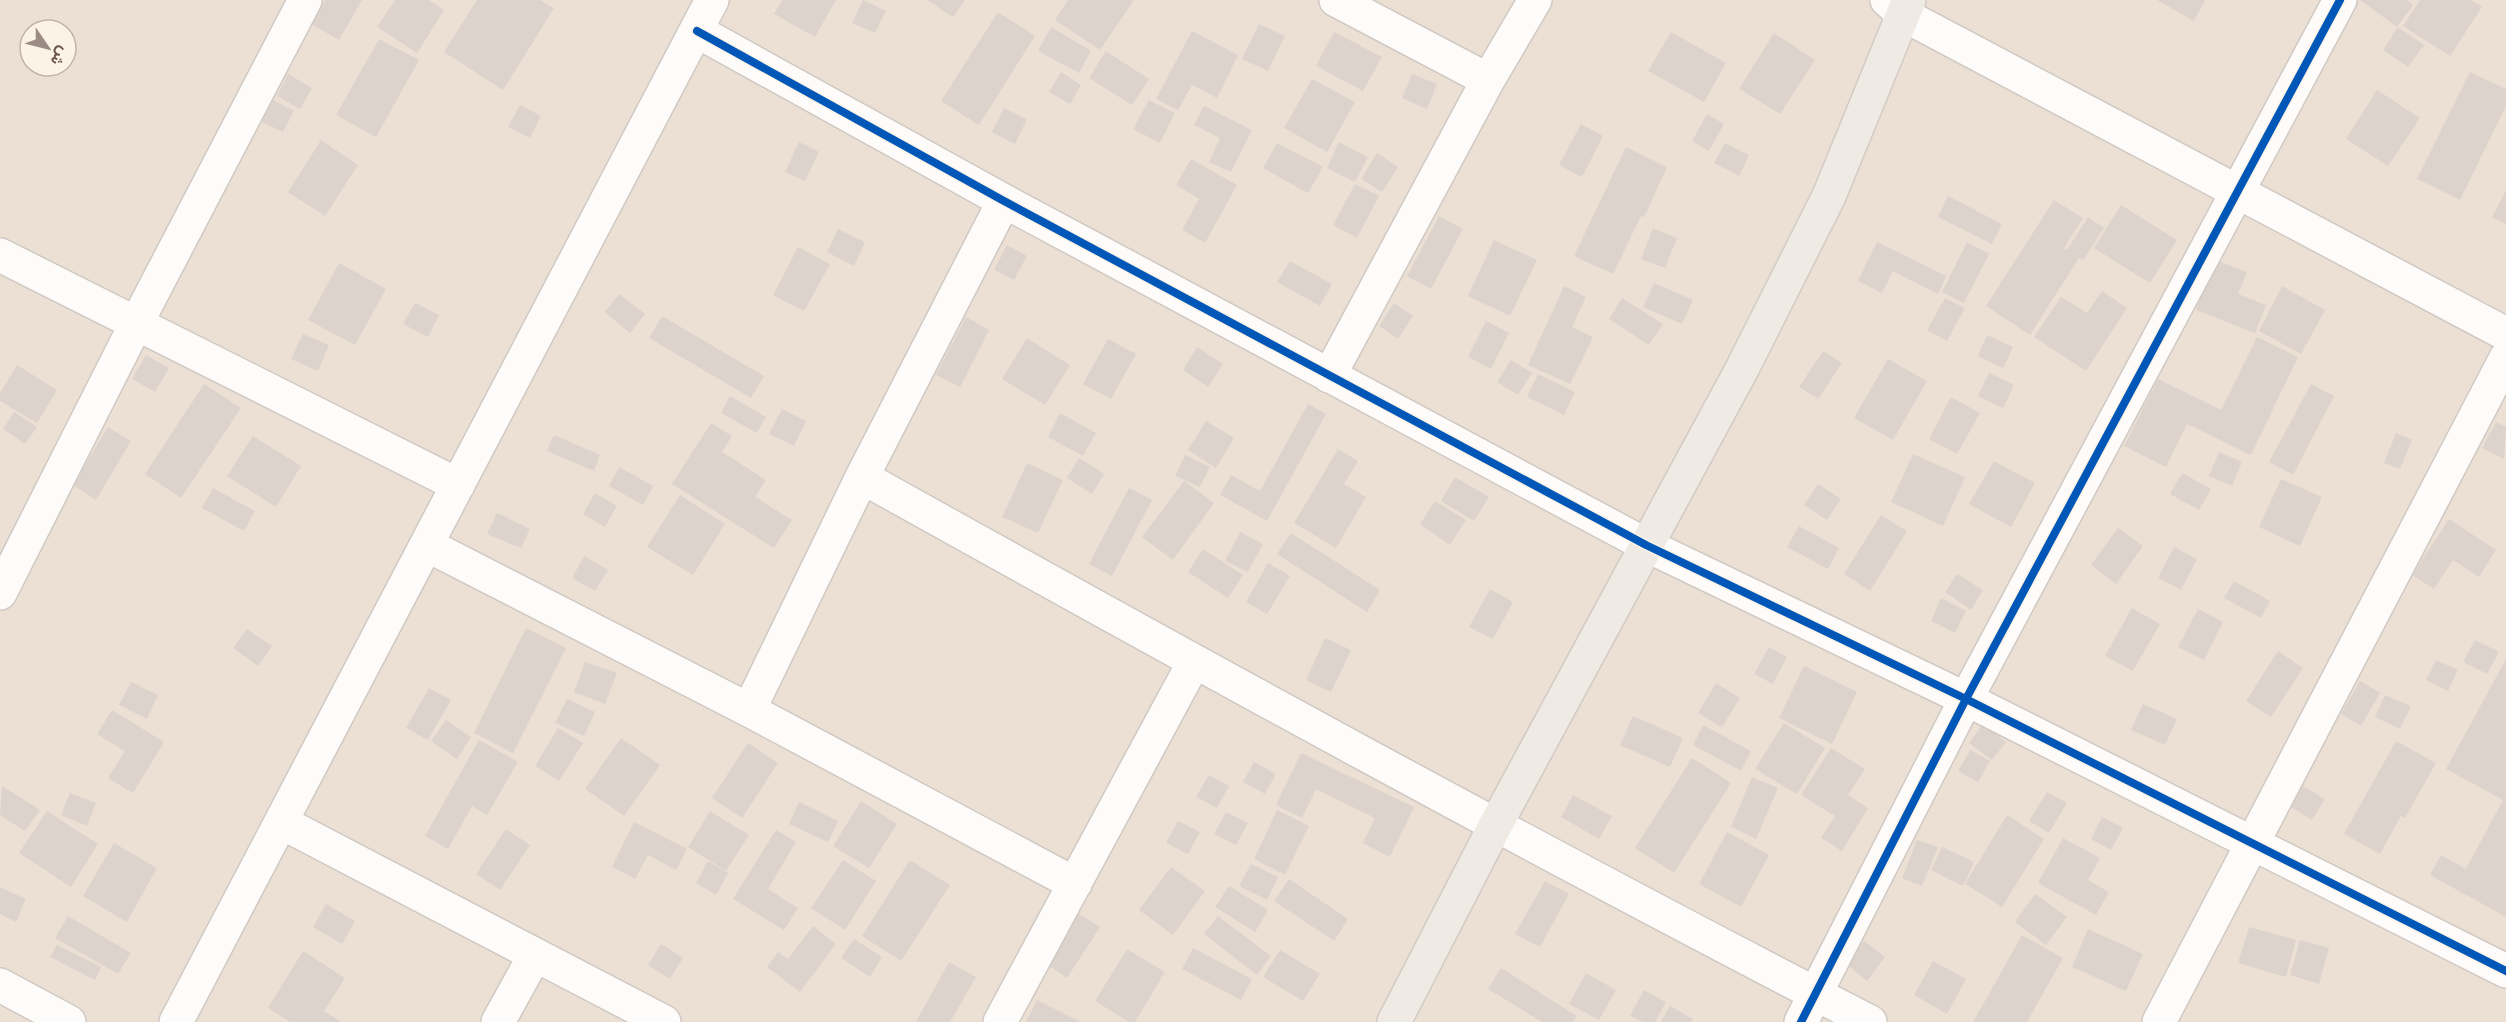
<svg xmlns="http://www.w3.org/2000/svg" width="2506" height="1022" font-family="'Archivo Narrow',Vazirmatn,sans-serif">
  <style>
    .residential { fill: #ece0d5; fill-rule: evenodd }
    .building { fill: #dcd3cd }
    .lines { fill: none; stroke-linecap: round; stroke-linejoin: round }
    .minor-casing { stroke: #d0c9c3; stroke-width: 36 }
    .major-casing { stroke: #d2cac5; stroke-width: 36 }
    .minor { stroke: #fdfcfb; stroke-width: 33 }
    .major { stroke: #f0eae4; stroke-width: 33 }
    .cycleway-casing { stroke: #fcf3e7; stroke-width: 11 }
    .cycleway { stroke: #0057b8; stroke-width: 8 }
  </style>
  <rect width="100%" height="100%" fill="#f3ede7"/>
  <path class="residential" d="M0,0H2506V1022H0ZM30,30H66V66H30Z"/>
  <path class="building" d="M325,0H362L339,40L311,24Z
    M395,0H429L444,10L417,53L377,27Z
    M477,0H540L554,8L503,90L444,52Z
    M782,0H836L815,37L774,14Z
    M863,0L886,11L875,33L852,23Z
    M927,0H965L953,17Z
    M1068,0H1134L1100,50L1055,20Z
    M2157,0H2205L2194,21Z
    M2360,0H2406L2413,5L2397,27Z
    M2420,0H2471L2482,7L2450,56L2403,26Z
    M998,12L1035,36L979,125L941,101Z
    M1259,24L1285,36L1268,71L1242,59Z
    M1051,27L1091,51L1079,73L1038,51Z
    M2398,27L2424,45L2408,67L2383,50Z
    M1192,31L1238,55L1217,98L1192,85L1178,110L1156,99Z
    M1334,32L1382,57L1363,91L1316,66Z
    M1671,32L1726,63L1704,102L1648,71Z
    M1774,33L1815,60L1780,114L1739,89Z
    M379,39L419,60L376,137L336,115Z
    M1106,51L1149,79L1132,105L1089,78Z
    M1061,72L1081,85L1070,104L1049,92Z
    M2470,72L2506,89V106L2460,200L2417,179Z
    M288,74L312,88L300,109L277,96Z
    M1412,74L1437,84L1427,109L1402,98Z
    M1312,79L1355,102L1327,152L1284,128Z
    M2377,90L2420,118L2388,166L2346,139Z
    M273,100L294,111L283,132L262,122Z
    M1149,100L1175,113L1160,143L1133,129Z
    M520,105L541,116L530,138L508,127Z
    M1204,106L1252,130L1231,172L1209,162L1220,138L1194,125Z
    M1004,108L1027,119L1015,144L992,132Z
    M1707,114L1724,124L1709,151L1692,141Z
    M1581,124L1603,136L1582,177L1559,165Z
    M321,140L358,165L325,216L288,192Z
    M799,142L819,152L805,181L785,172Z
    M1339,142L1368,157L1355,182L1327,168Z
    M1277,143L1323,167L1308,193L1263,168Z
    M1725,143L1749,155L1739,176L1714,163Z
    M1626,147L1667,167L1644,217L1641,216L1613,274L1574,256Z
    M1377,153L1398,167L1382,192L1361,179Z
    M1191,159L1237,185L1205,243L1182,230L1199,199L1176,185Z
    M1355,184L1379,196L1357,238L1333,225Z
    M2506,190V224L2492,217Z
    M1948,196L2002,224L1992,244L1938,217Z
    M2054,200L2083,218L2064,248L2067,250L2088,217L2104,228L2083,260L2079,258L2030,335L1986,306Z
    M2121,205L2177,240L2150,283L2094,248Z
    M1439,216L1463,229L1431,289L1407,276Z
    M1653,228L1677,238L1665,268L1641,259Z
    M838,229L865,242L854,266L827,252Z
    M1494,240L1537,260L1510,316L1468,296Z
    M1877,242L1946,276L1938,294L1893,271L1882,293L1858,281Z
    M1967,242L1989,254L1964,303L1942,292Z
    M1007,245L1027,256L1014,280L994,270Z
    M798,247L830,264L804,311L773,295Z
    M2216,260L2247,272L2238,294L2266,305L2255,333L2196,310Z
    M1290,261L1332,284L1320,306L1277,282Z
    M339,263L386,289L355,345L308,320Z
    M1654,283L1693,300L1682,324L1643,307Z
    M1564,286L1586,297L1572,327L1593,337L1570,384L1528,365Z
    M2282,286L2325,310L2301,354L2259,331Z
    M2102,291L2127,308L2086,371L2034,337L2061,297L2087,313Z
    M619,294L645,314L630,333L605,312Z
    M1622,298L1663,324L1649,345L1609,319Z
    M1945,298L1965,308L1947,341L1927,330Z
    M415,303L439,315L428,337L403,324Z
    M1394,303L1413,316L1398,339L1379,326Z
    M662,316L764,376L751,398L649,338Z
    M966,317L989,330L960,387L936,375Z
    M1486,321L1509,333L1491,369L1468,357Z
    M303,334L329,345L318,371L291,359Z
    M1987,335L2013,347L2003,368L1978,356Z
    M2257,337L2298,357L2251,455L2187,424L2166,467L2124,446L2158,379L2221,410Z
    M1027,338L1070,365L1045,405L1002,379Z
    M1108,339L1136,354L1111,399L1083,384Z
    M1197,347L1223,364L1208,387L1183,370Z
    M1823,351L1842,363L1818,399L1799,387Z
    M146,355L169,368L155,392L132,379Z
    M1888,359L1927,381L1893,440L1854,418Z
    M1511,360L1532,373L1518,395L1497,382Z
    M17,365L57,390L37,423L0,401V393Z
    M1989,373L2014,385L2003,408L1978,396Z
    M1538,374L1575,392L1564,415L1527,397Z
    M204,384L241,408L181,498L145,474Z
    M2311,384L2334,396L2293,475L2269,462Z
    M730,396L766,417L757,433L721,413Z
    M1951,397L1980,413L1957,454L1929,439Z
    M1308,404L1326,414L1267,521L1220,495L1231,475L1260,491Z
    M782,409L806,421L794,446L769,434Z
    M14,412L37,427L25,444L3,429Z
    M1060,413L1096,433L1083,456L1048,437Z
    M1206,421L1234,438L1216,468L1188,450Z
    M2496,422L2506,427L2504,459L2482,448Z
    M711,423L732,436L722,452L766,480L755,497L792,520L774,548L672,484Z
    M108,427L131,441L96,500L73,485Z
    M2396,433L2412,440L2400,469L2384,463Z
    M554,435L600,455L594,471L547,451Z
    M253,436L301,466L276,507L227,476Z
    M1338,449L1358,461L1344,484L1366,497L1336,548L1294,523Z
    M2219,452L2242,462L2232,486L2209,476Z
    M1913,454L1965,477L1943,526L1891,502Z
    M1185,455L1210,467L1200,487L1175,476Z
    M1079,458L1104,474L1092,494L1067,478Z
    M1994,461L2035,483L2011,527L1969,504Z
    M1027,463L1063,480L1038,533L1002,517Z
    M619,467L653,486L643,505L609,486Z
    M2182,473L2211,489L2199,510L2170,494Z
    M1455,477L1489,497L1474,521L1441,501Z
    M2281,479L2322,497L2300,546L2259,527Z
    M1184,481L1214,503L1173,560L1142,537Z
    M1818,484L1841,499L1827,520L1804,505Z
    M213,488L255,511L244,531L202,508Z
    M1129,488L1152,500L1112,576L1089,564Z
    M595,493L617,506L605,527L583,514Z
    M680,495L725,524L693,575L647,547Z
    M1435,501L1466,520L1450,545L1420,524Z
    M497,513L530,529L521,548L487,534Z
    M1881,515L1907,531L1870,591L1844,574Z
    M2449,519L2496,550L2479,577L2453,560L2434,589L2412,575Z
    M1799,526L1839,548L1828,569L1787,547Z
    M2118,528L2143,546L2116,584L2091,565Z
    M1240,532L1263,544L1248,572L1225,561Z
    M1291,533L1380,590L1367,612L1277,554Z
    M2174,547L2197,559L2181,590L2158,578Z
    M1203,549L1243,575L1228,598L1188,572Z
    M584,556L608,570L595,591L572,578Z
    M1268,563L1290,576L1267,614L1246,602Z
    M1957,574L1983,590L1971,610L1945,592Z
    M2234,581L2270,601L2261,618L2224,598Z
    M1490,589L1513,602L1493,639L1469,627Z
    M1941,598L1966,611L1955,633L1931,621Z
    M2132,608L2160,624L2133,671L2105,656Z
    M2198,609L2223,622L2204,660L2178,647Z
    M526,628L566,648L513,753L474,733Z
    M247,629L272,646L258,666L233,648Z
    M1325,638L1351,650L1331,692L1306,680Z
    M2475,640L2499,652L2487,674L2463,662Z
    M1769,647L1787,657L1773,684L1754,674Z
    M2278,651L2303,668L2271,717L2246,701Z
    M2506,659V917L2430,875L2441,855L2466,869L2503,800L2446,769Z
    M2436,660L2458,670L2448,691L2426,680Z
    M585,662L617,673L605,704L574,692Z
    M1804,666L1857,692L1832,744L1779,718Z
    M2360,681L2380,693L2361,726L2341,714Z
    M131,682L158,695L147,719L119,705Z
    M1716,683L1740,698L1722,727L1698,713Z
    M429,688L451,700L428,740L406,728Z
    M2385,695L2411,706L2400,729L2375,717Z
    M567,699L595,712L584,736L555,723Z
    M2143,704L2177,719L2165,745L2131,730Z
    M112,710L164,742L133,793L108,778L125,751L97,734Z
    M1633,716L1683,738L1670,767L1620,745Z
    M446,720L471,737L457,759L431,741Z
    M1784,723L1825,748L1797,794L1755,769Z
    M1983,724L2006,742L1992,760L1969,743Z
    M1703,725L1751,751L1741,771L1693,745Z
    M558,728L583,743L559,781L535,766Z
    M621,738L660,765L624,816L585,789Z
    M479,740L518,762L487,815L472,806L448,849L425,836Z
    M2396,741L2436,763L2405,818L2401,816L2380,854L2344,834Z
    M748,743L778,763L742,818L712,798Z
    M1831,748L1865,769L1848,795L1868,808L1842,851L1821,838L1835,816L1801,795Z
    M1970,750L1990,761L1978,782L1958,771Z
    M1301,753L1414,807L1390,857L1363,843L1375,818L1316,789L1302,818L1276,805Z
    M1692,758L1731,783L1674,873L1635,848Z
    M1254,762L1276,774L1265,794L1243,782Z
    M1209,775L1229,786L1217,808L1196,797Z
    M1752,777L1778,788L1756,839L1731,827Z
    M2,786L40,810L25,831L0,815Z
    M2303,786L2325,799L2312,820L2291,807Z
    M2047,792L2067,803L2049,833L2029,821Z
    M70,793L96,803L87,826L61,815Z
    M1573,795L1612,816L1599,839L1561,817Z
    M861,801L897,824L869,868L833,846Z
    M799,802L838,821L828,842L789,824Z
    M1277,810L1309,826L1285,875L1254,859Z
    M47,811L98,844L71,887L19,853Z
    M710,811L749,835L726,871L688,847Z
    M1226,812L1248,823L1236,845L1214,834Z
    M2007,815L2044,839L2002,907L1965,884Z
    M2102,817L2123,828L2111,850L2091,839Z
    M1178,821L1200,832L1188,854L1166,843Z
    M634,822L687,849L676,870L648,855L635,879L612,867Z
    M506,829L530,845L500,890L476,874Z
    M776,830L796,842L768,889L798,908L784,930L733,899Z
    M1727,832L1769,855L1741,907L1699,884Z
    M2063,838L2100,858L2088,880L2109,892L2096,915L2038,883Z
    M1917,840L1938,847L1922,886L1902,878Z
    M114,843L157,868L127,922L83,896Z
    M1942,847L1974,862L1963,886L1931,870Z
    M843,860L876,881L845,930L811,908Z
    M910,860L950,885L901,961L862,936Z
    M708,861L728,873L716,895L696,883Z
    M1251,864L1278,877L1267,900L1239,886Z
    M1171,867L1205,891L1173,935L1139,910Z
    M1289,879L1348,919L1334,941L1274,901Z
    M1545,881L1569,894L1540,947L1515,934Z
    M1229,886L1268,910L1255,932L1215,907Z
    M0,887L26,899L16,922L0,914Z
    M2035,894L2067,917L2046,945L2015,922Z
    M326,904L355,921L342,944L313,927Z
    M1075,911L1100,927L1067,978L1042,961Z
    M68,916L131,953L118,974L55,938Z
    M1218,916L1271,956L1257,975L1204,934Z
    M813,926L836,944L800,992L767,967L778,952L788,959Z
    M2249,927L2296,940L2286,977L2238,963Z
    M2088,929L2143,954L2126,991L2072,967Z
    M2022,935L2063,958L2027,1022H1973Z
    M854,939L882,957L870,977L841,958Z
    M2300,940L2329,948L2319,984L2290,975Z
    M1864,941L1885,957L1867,981L1846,964Z
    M661,944L683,958L670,979L648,965Z
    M57,945L101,967L95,980L50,957Z
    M1193,948L1252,979L1241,1000L1182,969Z
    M1127,949L1165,972L1135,1022H1129L1095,1001Z
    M1280,950L1320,974L1303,1001L1263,977Z
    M303,951L345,978L324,1011L341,1022H290L268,1008Z
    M1933,961L1966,979L1947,1014L1914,995Z
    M949,962L976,977L950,1022H916Z
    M1501,968L1577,1016L1573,1022H1542L1488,989Z
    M1586,973L1616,990L1599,1020L1569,1004Z
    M1644,990L1666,1002L1655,1022H1643L1630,1016Z
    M1037,1000L1081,1022H1026Z
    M1670,1006L1693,1019L1691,1022H1661Z"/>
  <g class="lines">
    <defs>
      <path id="minor" d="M1336,0L1488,80
        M1887,0L1904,15L2506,334
        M697,31L1004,201L1646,545L1966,699L2506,971
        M0,255L458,485
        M1329,376L1488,80L1535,0
        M862,477C1196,663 1530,847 1870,1022
        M427,545L749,710L1075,884
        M0,593L136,324L305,0
        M749,710L862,477L1004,201
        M281,822L664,1022
        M0,985L69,1022
        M176,1022L712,0
        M498,1022L535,955
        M1000,1022L1194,662
        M1801,1022L1966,699L2340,0
        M2159,1022L2506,358"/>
      <path id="major" d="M1394,1022L1495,826L1742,369L1829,196L1909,0"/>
    </defs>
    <use href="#minor" class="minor-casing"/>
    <use href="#major" class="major-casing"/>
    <use href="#minor" class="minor"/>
    <use href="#major" class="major"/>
    <defs>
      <path id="cycleway" d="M697,31L1004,201L1646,545L1966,699L2506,971
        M1801,1022L1966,699L2340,0"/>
    </defs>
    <use href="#cycleway" class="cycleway-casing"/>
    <use href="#cycleway" class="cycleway"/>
  </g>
  <g transform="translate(48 48) rotate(125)"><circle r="28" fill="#fcf3e7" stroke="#c2b4a9" stroke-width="1.5"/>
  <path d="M0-4.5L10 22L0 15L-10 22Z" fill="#9b8b82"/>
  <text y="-9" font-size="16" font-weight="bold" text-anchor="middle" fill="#6c564c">ش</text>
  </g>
</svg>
